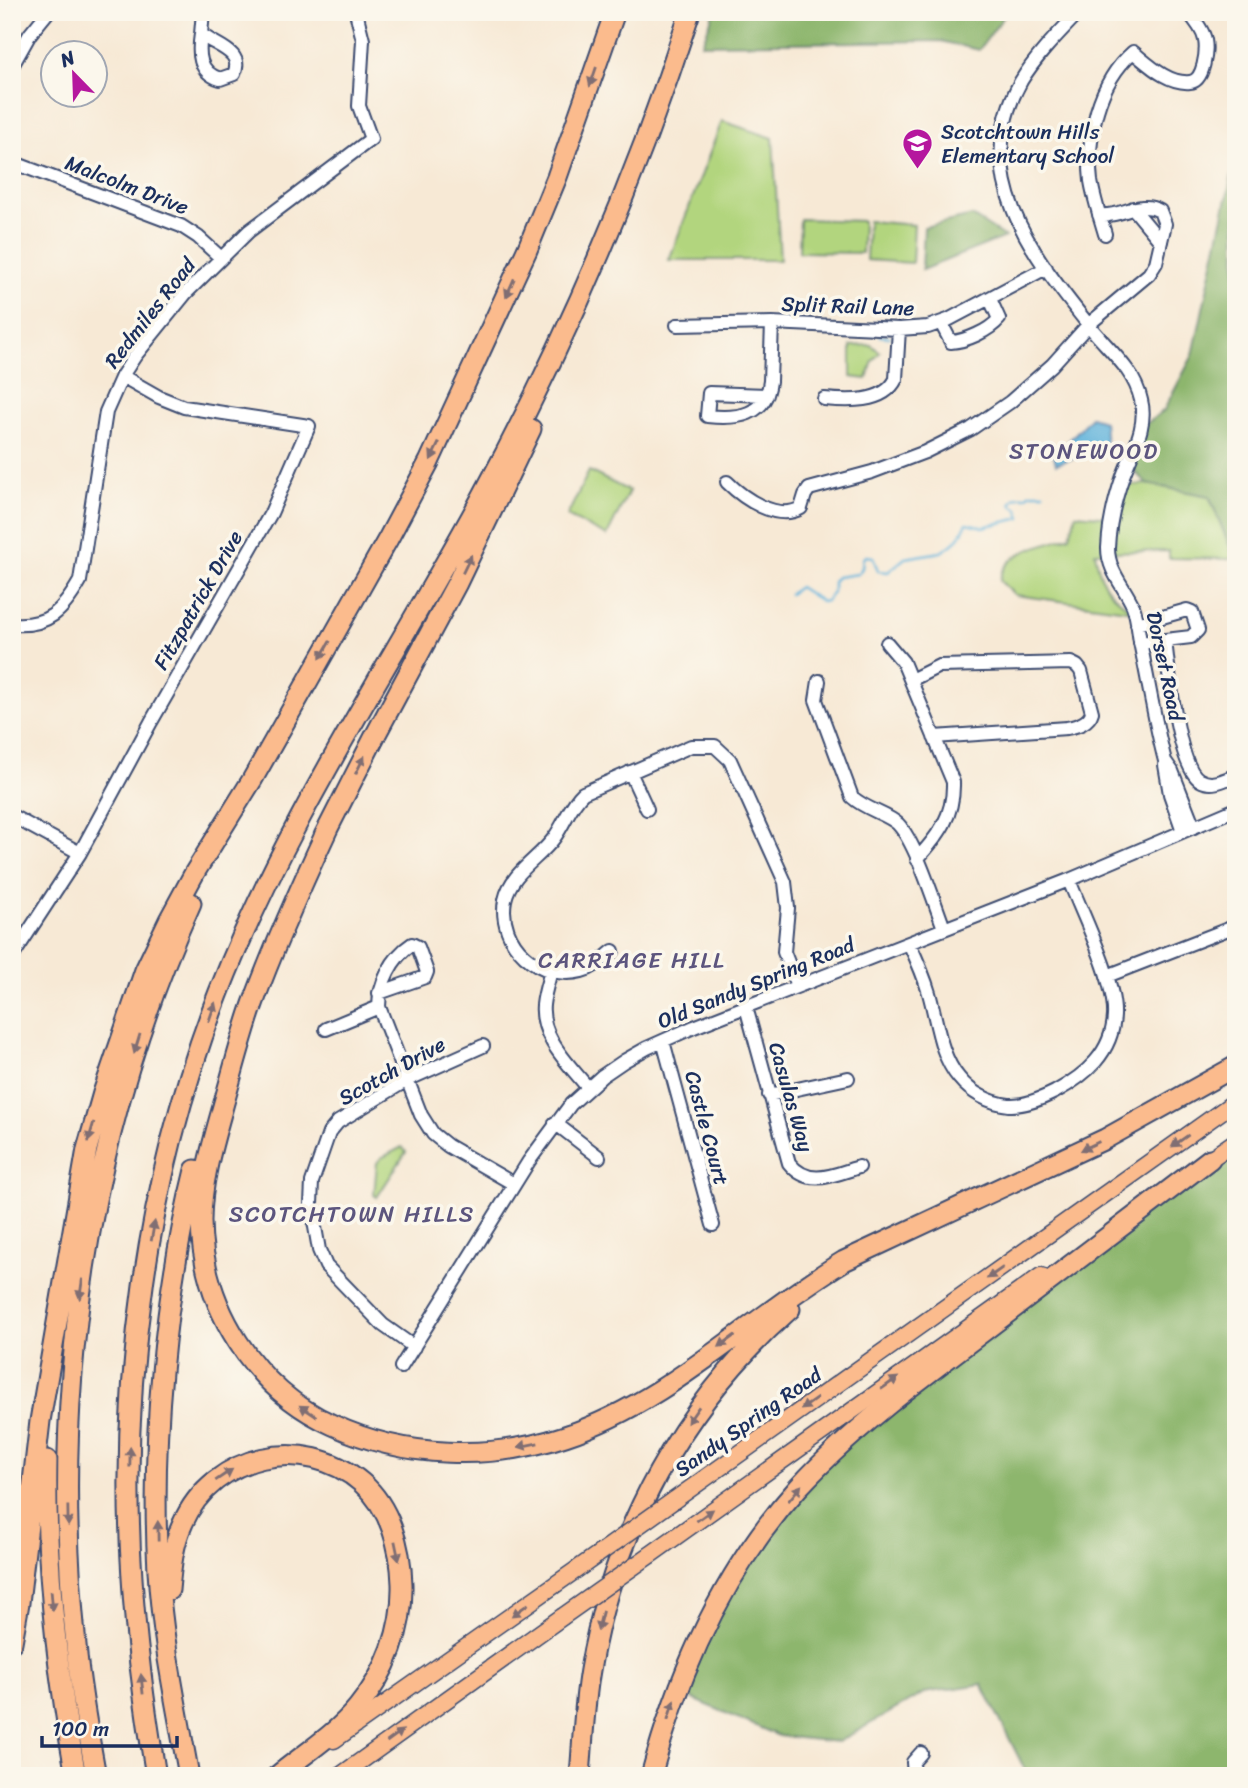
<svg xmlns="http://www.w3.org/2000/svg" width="1248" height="1788" font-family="Sriracha,sans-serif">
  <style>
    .green { fill: #b2d57e; stroke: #66826e; stroke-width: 2 }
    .forest { fill: #8db66d; stroke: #547266; stroke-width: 2 }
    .water { fill: #5fb2db; stroke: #3d709c; stroke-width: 2 }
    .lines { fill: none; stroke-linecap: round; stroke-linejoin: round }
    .stream { stroke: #5fb2db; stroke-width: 2.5 }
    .minor-casing { stroke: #3c4b70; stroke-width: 16 }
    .major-casing { stroke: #3c4b70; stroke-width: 19 }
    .highway-casing { stroke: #3c4b70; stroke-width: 23 }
    .minor { stroke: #fff; stroke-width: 12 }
    .major { stroke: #fbbb8d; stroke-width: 16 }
    .highway { stroke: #fbbb8d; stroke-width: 19 }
    .major-bridge-casing { stroke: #3c4b70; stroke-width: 19; stroke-linecap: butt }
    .major-bridge { stroke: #fbbb8d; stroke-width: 16 }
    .oneway { fill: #806e73 }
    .labels { text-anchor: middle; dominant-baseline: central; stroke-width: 7; stroke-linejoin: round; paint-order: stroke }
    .poi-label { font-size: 21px; fill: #1b2f5e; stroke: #fbf7ec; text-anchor: start }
    .street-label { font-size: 21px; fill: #1b2f5e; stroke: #fbf7ec }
    .neighbourhood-label { font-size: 23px; letter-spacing: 2px; fill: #5c557e; stroke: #fbf7ec }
  </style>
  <rect width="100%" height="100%" fill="#fbf7ec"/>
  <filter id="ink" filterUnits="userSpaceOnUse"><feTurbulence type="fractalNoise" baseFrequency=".0143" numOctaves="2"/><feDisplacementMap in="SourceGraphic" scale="14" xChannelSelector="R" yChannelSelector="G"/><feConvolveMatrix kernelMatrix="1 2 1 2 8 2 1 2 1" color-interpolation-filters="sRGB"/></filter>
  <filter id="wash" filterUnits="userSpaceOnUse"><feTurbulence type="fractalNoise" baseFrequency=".00686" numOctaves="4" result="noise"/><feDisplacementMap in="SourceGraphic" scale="28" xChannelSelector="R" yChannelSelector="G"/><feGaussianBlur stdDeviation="1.57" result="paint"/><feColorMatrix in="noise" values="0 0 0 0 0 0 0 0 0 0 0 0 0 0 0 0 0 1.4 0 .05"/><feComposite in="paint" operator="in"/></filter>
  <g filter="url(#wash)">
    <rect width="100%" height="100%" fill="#f7e9d5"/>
    <path class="green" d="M722,121L773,138L780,260H669Z
      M800,219L863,221L862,253L799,252Z
      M868,221L914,225L912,263L866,260Z
      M871,345L880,352L873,361L867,379L851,377V346Z
      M589,471L629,491L607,536L567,516Z
      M1147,484L1209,496L1235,559L1169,558V551L1095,552C1101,585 1106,593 1135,611L1015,595L1000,581C1003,551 1045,545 1070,536L1076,514L1112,517L1120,486Z
      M402,1147L406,1152L377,1197L374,1195L377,1163L381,1158Z"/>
    <path class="forest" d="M714,12H1007L979,50L940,41L702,44Z
      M1236,156V559H1235L1209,496L1147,484L1128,465L1142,427L1164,410L1193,355Z
      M972,216L1005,237L922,270L924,227Z
      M1236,1141V1776H1028L982,1684L924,1693L838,1742L779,1736L677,1692L713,1613L829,1455Z"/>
    <path class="water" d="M1091,417L1104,421L1106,447L1056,464L1053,452L1062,448Z"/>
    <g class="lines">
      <path class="stream" d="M880,336L890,337
        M789,594L799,587L822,602L826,601L833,593V582L837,577L858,574L862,568L863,558L866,556L873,557L878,571L888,572L905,558L941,552L950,546L959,538L967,523L983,527L1021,518L1018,509L1011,504C1015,497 1019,496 1026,497L1031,493H1044"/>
    </g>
  </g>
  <g filter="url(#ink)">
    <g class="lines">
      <defs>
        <path id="minor" d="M1079,12C1059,33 1036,56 1021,81C969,173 1031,253 1087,323C1106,348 1134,368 1141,400C1148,427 1132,451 1123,476C1115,499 1109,524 1108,548C1108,571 1124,586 1133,606C1138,619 1138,633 1141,647C1149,685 1155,723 1165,761L1172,771L1194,827
          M201,34C214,46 245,51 234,74L220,79C198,72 198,53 201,34Z
          M201,34L203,12
          M12,66L30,34L48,12
          M12,162L181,226L198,237L220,257
          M1133,208L1161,242
          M1105,234C1100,217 1094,199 1091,181C1086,137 1098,82 1133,52C1149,65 1168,84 1190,82C1204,81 1207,51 1205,40C1203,30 1195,20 1188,12
          M941,323L951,342C966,341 989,331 999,319L990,299
          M677,325L772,323L899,329L928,327L948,320L1046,268
          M767,395L709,393L707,416C737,419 766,417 770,381L772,323
          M824,399C846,401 884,404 896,379L899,329
          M727,482C743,498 777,522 801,508L805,495L809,489L872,472L925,452L971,429L1010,402L1052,365L1088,325L1149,274L1156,263L1165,224L1160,211C1139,199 1121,218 1099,215
          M12,624C48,627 63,611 80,581L106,412L122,376L135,356L186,293L249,231L371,139L359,106L363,40L356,12
          M1137,624L1187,610L1192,612L1198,630L1191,637L1140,643
          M1165,640C1168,666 1178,768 1200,780C1212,787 1224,780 1236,775
          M887,643L903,662L953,782C954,816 939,835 917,859
          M911,680L939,666L1071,663L1077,666L1081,671L1092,712C1089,723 1077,726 1067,728L934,737
          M819,681L816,700L852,797C866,810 888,814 898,824C916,843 934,902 944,928
          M1165,765L1170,794L1183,831
          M630,772L647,809
          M12,816L80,853
          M909,943C917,960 924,976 929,993C937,1021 940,1056 959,1078C971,1093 990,1103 1009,1105C1025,1106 1041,1099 1055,1092C1086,1075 1112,1053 1114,1016C1116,981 1082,914 1069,880
          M613,951C604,958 595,968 582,971C540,982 497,943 505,900C511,872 539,859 554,838C565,823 570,805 583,793L691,746H715L730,760L785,882L788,908L784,952L797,986
          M12,957L80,853L151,722L271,513L309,426L184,407L159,397L122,376
          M551,971C548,982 544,994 543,1005C540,1038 569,1064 588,1088
          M1107,976L1236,926
          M379,993L425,977L427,972L418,947L412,944C392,957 379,984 379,1007L421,1115L433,1134L448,1146L514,1184
          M746,1007L789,1163C809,1188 833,1175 859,1167
          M326,1029L379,1007
          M663,1041L713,1225
          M769,1095L848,1078
          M555,1123L599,1157
          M414,1347L383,1325L326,1266L319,1250L311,1204L312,1182L329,1133L338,1122L407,1080L483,1046
          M401,1367L529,1161L571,1104L602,1076L624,1061L647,1048L694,1027L1069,880L1236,809
          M914,1776L913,1762L921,1753"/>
        <path id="major" d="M1200,1166L1236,1141
          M673,1501L1236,1101
          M650,1555L1041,1276
          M334,1740L576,1570
          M340,1776L562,1617"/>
        <path id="highway" d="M329,826C302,884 275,943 253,1004C242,1035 234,1067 225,1099C214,1139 201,1180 201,1221C202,1307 255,1390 333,1425C404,1458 491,1461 565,1436C669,1402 751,1317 844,1261L1105,1139L1236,1066
          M324,836L376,734L457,583L531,429
          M47,1460C45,1566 57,1672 76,1776
          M169,1590C171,1567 173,1544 183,1523C213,1454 305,1433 362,1483C390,1507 401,1548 402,1584C403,1629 387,1672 358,1707C336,1734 304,1754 277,1776
          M12,1642L19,1603L40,1421L87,1149L103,1093L145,970L169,920L195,872L252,780L388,539L429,462L527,250L557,177L615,12
          M96,1776C88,1732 80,1689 76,1645C49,1394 87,1133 191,903
          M156,1776C145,1710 136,1645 132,1578C119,1382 147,1176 219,992C287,818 392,663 481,499C565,344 636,180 690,12
          M189,1776C177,1708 162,1640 158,1571C151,1443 164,1294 195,1170
          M580,1776C583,1740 584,1704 590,1670C614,1528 683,1404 790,1309
          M651,1776C679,1671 725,1569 798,1488C831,1452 867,1421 905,1391L1210,1159"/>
      </defs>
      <use href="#minor" class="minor-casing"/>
      <use href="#major" class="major-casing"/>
      <use href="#highway" class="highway-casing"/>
      <use href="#minor" class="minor"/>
      <use href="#major" class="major"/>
      <use href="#highway" class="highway"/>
      <defs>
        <path id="major-bridge" d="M576,1570L673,1501
          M562,1617L650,1555"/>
      </defs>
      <use href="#major-bridge" class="major-bridge-casing"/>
      <use href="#major-bridge" class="major-bridge"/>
    </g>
    <defs><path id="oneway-solid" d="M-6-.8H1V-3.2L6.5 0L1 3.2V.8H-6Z" transform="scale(1.75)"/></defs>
    <g class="oneway">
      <use href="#oneway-solid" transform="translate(593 77) rotate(109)"/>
      <use href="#oneway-solid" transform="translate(510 288) rotate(114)"/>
      <use href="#oneway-solid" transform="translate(435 451) rotate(116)"/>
      <use href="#oneway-solid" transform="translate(467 564) rotate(-64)"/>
      <use href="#oneway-solid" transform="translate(325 650) rotate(120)"/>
      <use href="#oneway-solid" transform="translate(360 765) rotate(-63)"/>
      <use href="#oneway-solid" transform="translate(212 1012) rotate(-71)"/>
      <use href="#oneway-solid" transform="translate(137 1044) rotate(107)"/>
      <use href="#oneway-solid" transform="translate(91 1132) rotate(106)"/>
      <use href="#oneway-solid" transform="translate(1180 1141) rotate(145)"/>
      <use href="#oneway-solid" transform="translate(1090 1146) rotate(154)"/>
      <use href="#oneway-solid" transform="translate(153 1231) rotate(-80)"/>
      <use href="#oneway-solid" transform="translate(995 1273) rotate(145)"/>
      <use href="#oneway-solid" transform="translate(81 1289) rotate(98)"/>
      <use href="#oneway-solid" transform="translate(727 1341) rotate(144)"/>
      <use href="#oneway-solid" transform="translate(890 1383) rotate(-35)"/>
      <use href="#oneway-solid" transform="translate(809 1404) rotate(145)"/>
      <use href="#oneway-solid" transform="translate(308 1411) rotate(-147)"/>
      <use href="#oneway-solid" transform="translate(693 1415) rotate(125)"/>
      <use href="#oneway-solid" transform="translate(528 1445) rotate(169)"/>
      <use href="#oneway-solid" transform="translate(130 1457) rotate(-89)"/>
      <use href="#oneway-solid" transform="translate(224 1475) rotate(-34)"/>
      <use href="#oneway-solid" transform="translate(795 1493) rotate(-50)"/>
      <use href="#oneway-solid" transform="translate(705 1515) rotate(-35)"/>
      <use href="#oneway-solid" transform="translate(68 1516) rotate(89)"/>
      <use href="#oneway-solid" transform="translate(158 1531) rotate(-91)"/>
      <use href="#oneway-solid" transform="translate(397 1551) rotate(78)"/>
      <use href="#oneway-solid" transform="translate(52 1601) rotate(85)"/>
      <use href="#oneway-solid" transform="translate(520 1610) rotate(145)"/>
      <use href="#oneway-solid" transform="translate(600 1621) rotate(104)"/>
      <use href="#oneway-solid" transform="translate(142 1684) rotate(-96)"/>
      <use href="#oneway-solid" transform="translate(671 1710) rotate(-72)"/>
      <use href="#oneway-solid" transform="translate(395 1736) rotate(-36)"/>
    </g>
  </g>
  <defs>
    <symbol id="school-pin" viewBox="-11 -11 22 30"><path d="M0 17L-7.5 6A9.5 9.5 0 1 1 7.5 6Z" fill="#b5179e" stroke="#fbf7ec"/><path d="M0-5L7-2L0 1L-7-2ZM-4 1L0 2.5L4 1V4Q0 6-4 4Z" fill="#fff"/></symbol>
  </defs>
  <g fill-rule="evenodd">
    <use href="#school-pin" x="900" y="126" width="35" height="47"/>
  </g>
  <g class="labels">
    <g class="poi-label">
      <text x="941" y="132">Scotchtown Hills<tspan x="941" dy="24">Elementary School</tspan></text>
    </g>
    <g class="street-label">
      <text transform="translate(127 185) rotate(21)">Malcolm Drive</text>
      <text transform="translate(848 306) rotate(2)">Split Rail Lane</text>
      <text transform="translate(150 313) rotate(-52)">Redmiles Road</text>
      <text transform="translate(198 600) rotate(-60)">Fitzpatrick Drive</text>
      <text transform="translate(1165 666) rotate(78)">Dorset Road</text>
      <text transform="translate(756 983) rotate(-22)">Old Sandy Spring Road</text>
      <text transform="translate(392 1071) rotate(-29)">Scotch Drive</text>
      <text transform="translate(791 1097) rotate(74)">Casulas Way</text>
      <text transform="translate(707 1128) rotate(75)">Castle Court</text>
      <text transform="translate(748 1422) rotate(-35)">Sandy Spring Road</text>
    </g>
    <g class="neighbourhood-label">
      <text x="1084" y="451">STONEWOOD</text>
      <text x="632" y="960">CARRIAGE HILL</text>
      <text x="352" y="1214">SCOTCHTOWN HILLS</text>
    </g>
  </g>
  <rect width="1248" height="1788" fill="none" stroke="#fbf7ec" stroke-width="42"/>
  <g transform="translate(74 74) rotate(337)"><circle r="33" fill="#fbf7ec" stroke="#a1a7b3" stroke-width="2"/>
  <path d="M0-5L12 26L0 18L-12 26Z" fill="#b5179e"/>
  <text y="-10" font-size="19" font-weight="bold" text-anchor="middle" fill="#1b2f5e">N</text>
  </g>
  <path d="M42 1736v10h135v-10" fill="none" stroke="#1b2f5e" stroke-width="3.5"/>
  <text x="52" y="1736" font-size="21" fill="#1b2f5e" stroke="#fbf7ec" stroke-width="5" paint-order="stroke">100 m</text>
</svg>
